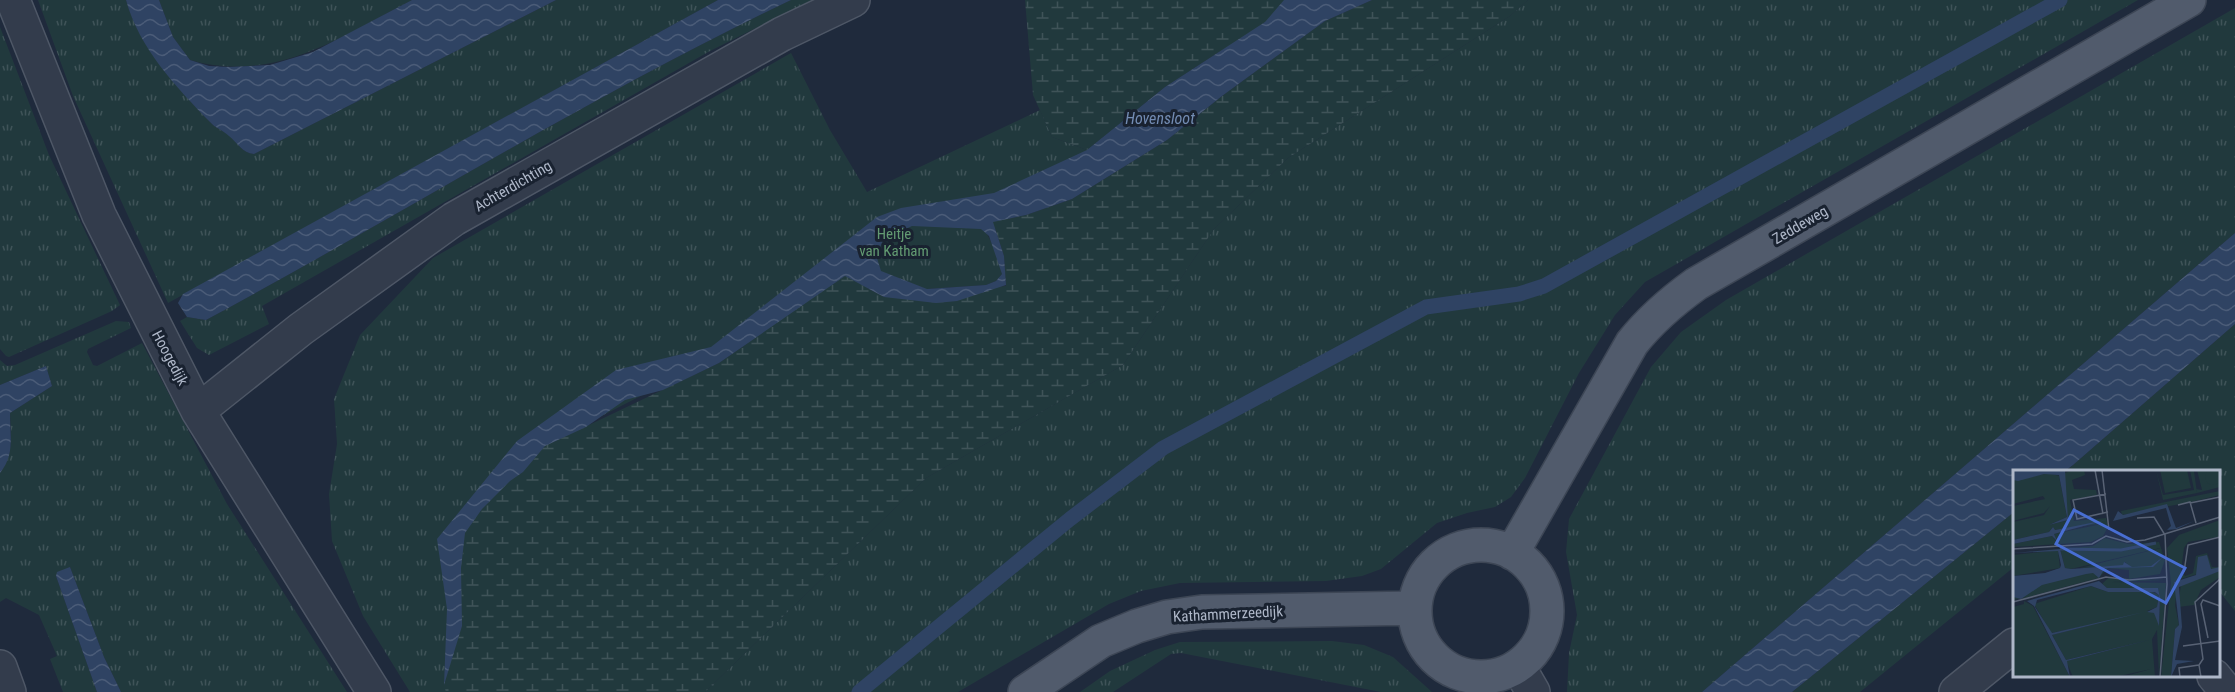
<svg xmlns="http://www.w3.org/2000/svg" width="2235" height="692" font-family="'Roboto Condensed',sans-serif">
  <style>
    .grass { fill: url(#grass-tufts) }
    .wetland { fill: url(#wetland-marsh) }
    .water { fill: url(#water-waves); fill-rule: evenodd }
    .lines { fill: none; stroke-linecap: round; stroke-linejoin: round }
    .stream { stroke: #2f4363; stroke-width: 15 }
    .minor-casing { stroke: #4e5766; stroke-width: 36 }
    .major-casing { stroke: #3d4655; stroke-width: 36 }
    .minor { stroke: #333c4c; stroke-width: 33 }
    .major { stroke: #515b6c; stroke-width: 33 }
    .labels { text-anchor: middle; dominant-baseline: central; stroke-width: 6; stroke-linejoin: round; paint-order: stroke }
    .street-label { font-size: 15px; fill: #aeb7c8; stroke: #192230 }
    .park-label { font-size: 15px; fill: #639b72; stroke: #192230 }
    .water-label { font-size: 16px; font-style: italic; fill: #738cb3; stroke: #192230 }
    .inset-river { fill: none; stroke: #2f4363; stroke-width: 3 }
    .inset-road { fill: none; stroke: #586274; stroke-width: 1.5 }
    .view { fill: #486ed3; fill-opacity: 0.15; stroke: #486ed3; stroke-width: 3 }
    .inset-edge { fill: none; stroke: #aeb7c8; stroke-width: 3 }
  </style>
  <defs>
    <pattern id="grass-tufts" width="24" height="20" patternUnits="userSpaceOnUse" patternTransform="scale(1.5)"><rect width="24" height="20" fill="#21393d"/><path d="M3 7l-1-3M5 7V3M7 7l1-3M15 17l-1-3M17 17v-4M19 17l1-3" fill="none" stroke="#3f5358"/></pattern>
    <pattern id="wetland-marsh" width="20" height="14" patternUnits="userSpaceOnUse" patternTransform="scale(1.5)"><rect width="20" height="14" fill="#21393d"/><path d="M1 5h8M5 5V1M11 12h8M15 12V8" fill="none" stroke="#3f5358"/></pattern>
    <pattern id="water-waves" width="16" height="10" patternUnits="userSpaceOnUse" patternTransform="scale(1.5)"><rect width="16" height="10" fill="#2f4363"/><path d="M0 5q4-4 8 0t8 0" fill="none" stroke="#4b5c78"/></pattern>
  </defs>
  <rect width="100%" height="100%" fill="#1f2a3c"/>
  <path class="grass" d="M38,0H126C140,48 176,86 210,122C215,128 223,130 229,135C238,143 242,153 254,154L556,0H718L168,303L73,96Z
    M159,0H412C341,37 274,84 190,60L173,37Z
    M791,0H812L710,51L262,306L269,324L209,355L197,348L180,321L187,317L206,320C401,215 590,96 791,0Z
    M1279,0H1326L987,234L999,257L1002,274L996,281L986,285L926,289L893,276L697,367L584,425L446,692H410L363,616L332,541L329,494L337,444L334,399L360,335L433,258L791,53L830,130L867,192L1040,110L1052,137L1087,150L1167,86L1217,54Z
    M1528,0H2138L1645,282L1615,315L1579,373L1525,478L1511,497L1495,507L1467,513L1437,523L1381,569L1362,576L1326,581L1180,583L1141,591L1109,604L958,692H705L926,478L1123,365L1214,229L1288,158L1510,16Z
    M2235,8V233L1702,692H1567L1569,653L1577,615L1566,552L1569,519L1651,367L1681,332L1726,300Z
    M0,27L49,155L120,305L112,311L9,357L6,356L0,349Z
    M116,321L129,322L131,328L88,349L87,352L93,365L97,366L142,343L227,504L347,692H121L104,657L70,567L56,576L97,692H63L50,659L57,656L39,615L6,598L0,602V473C14,454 11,436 10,413L52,386L46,366L0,385V360L7,366L15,365Z
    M2235,324V611L2219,591L2218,472H2065Z
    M2014,512V567L1860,692H1792Z
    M1332,641L1364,645L1393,657L1432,692H1381L1181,653L1171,654L1113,692H1080L1110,671L1155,650L1180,642Z"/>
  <path class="wetland" d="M1025,0H1284L1265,22L1165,87L1087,150L1052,137L1033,95Z
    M1372,0H1528L1510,16L1288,158L1214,229L1123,365L926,478L705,692H446L444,685L462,626L461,568L465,533L482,509L510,481L523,472L545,446L719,363L845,276L884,297L1006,286L1004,256L993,222L1026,215L1072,199L1167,140L1222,96L1325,21Z"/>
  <path class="water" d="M126,0H159L173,37L190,60L209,66L228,67L270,65L313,52L412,0H556L254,154C242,153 238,143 229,136C223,130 215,128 210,122C176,87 139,48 126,0Z
    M718,0H791C590,96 401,215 206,320L187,317L178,303L183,294Z
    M1284,0H1372L1325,21L1222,96L1167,140L1072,199L1026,215L993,222L1004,256L1006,285L957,301L936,303L884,297L845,276L719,363L663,390L625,400L586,427L545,446L523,472L510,481L482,509L465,533L461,568L462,626L444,685L447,609L437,539L517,441L616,370L711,347L877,217L901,208L994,193L1087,150L1165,87L1265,22ZM912,226L981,229L989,236L1002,274L996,281L986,285L927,289L881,271L876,255L884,239Z
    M2235,233V324L2073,465L2065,471L2014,472V512L1792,692H1702Z
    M46,366L52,386L10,413C10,436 15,455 0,473V385Z
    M70,567L104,657L121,692H97L56,576L57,572Z"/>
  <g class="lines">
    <path class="stream" d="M859,692L1070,519L1163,448L1426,307L1519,294L1544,286L2060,0"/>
    <defs>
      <path id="minor" d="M13,0L99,215L198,411L374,692
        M198,411L301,329L454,219L782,34L853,0
        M1518,666L1533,692
        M0,667L9,692
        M2214,676L2227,692
        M1956,692L2014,645"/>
      <path id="major" d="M1415 611a66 66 0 1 1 132 0a66 66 0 1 1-132 0Z
        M1512,553L1632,343C1651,319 1671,302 1696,284L2189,0
        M1025,692L1101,641L1137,626L1167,617L1202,612L1414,608"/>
    </defs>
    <use href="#minor" class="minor-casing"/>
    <use href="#major" class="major-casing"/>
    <use href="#minor" class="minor"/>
    <use href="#major" class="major"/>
  </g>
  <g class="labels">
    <g class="street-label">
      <text transform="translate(513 186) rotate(-30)">Achterdichting</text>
      <text transform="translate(1800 225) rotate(-30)">Zeddeweg</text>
      <text transform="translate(170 358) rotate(62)">Hoogedijk</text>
      <text transform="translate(1228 614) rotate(-3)">Kathammerzeedijk</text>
    </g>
    <g class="park-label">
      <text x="894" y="234">Heitje<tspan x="894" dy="17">van Katham</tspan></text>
    </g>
    <g class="water-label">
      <text x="1160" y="118">Hovensloot</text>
    </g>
  </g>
  <g transform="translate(2013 470)">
    <rect width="207" height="207" fill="#1f2a3c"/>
    <path d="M60,0H71L72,5L59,10L61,19L83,20L84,25L57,30L61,51L93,48L95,57L90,66L78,72L0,77V74L39,66L43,71L41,64L93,53L41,60L40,57L36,62L0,70V52L31,45L37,36L31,43L0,51V36L32,29L30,26L0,34V10L36,3L46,6L54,47L36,55L55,50L50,15L52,3ZM184,0H207V17L184,23L183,19L189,20ZM207,21V25L178,32L109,45L108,41ZM207,50L205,67L175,72L171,78L168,101L172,106L180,103L183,86L194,83L199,97H207L165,110L162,135L166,155L162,159L158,207H148L158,113L154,78L166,65ZM92,68L115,74L146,72L152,90L147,104L116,109V100L95,98L86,108L0,130V115L112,93L136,96L150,85L147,78L58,99L52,98L47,79L0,83L80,76ZM45,80L47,98L0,106V85ZM207,101V107L188,120L181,135L165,137L168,114ZM95,108L152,110L99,112L153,113L146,207L144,160L139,169L142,207H109L138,199L102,207H60L53,191L136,170L53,190L39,165L78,155L38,163L21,134L78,116L95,122H139L146,125L144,137L134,141L142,143L146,155L147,128L145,118H94L89,114ZM11,131L20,136L57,207H0V137L11,134Z" fill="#21393d"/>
    <path d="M143,0L150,25L181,20L177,0L181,1L184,23L150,30Z" fill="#21393d"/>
    <path d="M148,78L150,87L138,96L119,97L112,92L110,96L67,98ZM80,103L84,108L8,129L29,115Z" fill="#21393d"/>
    <path d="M192 7a8 8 0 1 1 16 0a8 8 0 1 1-16 0ZM147,0H174L178,18L152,23Z" fill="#21393d"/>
    <path d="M1,0H52L55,50L36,55L54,47L46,5L31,4L5,11L0,10ZM154,34L163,58L181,51L164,59L154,60L158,56L153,38L100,51L105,41L110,45ZM93,50L41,64L44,71L39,66L0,74V70L36,62L40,57L42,60ZM47,79L52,98L58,99L110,95L111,92L119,97L138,96L150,87L140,97L92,98L86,108L80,103L73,104L29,115L8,129L0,127V106L32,103L47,98L48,95L45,81L0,83ZM194,85L198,99L207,97V101L166,117L169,157L162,190L181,191L164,194L158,207L162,159L166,155L161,112L183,105L185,87ZM86,111L94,118H145L147,128L146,156L141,143L134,142L144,137L146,125L142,122H95L78,116L24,130L22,137L39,163L131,142L39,165L53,190L136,170L54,191L57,207L21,136L14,131Z" fill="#2f4363"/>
    <path class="inset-river" d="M47,79L108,80L143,73"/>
    <path class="inset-road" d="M82,0L90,44M89,0L96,60M93,24L60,30L64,49L95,42M177,33L207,27M165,35L177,32L183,53M124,48L141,47L152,65L154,114L147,207M0,79L79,74L93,66L114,72L132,70L207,47M171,102L175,75L207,67M0,132L93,107L116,110L154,107M195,168L188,134L190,130L207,136M170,176L207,171M167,207L166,198L186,195M188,207L186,195L190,189L182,132L207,109"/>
    <path class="view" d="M61,40L172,98L153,133L43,74Z"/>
    <rect width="207" height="207" class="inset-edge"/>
  </g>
</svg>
